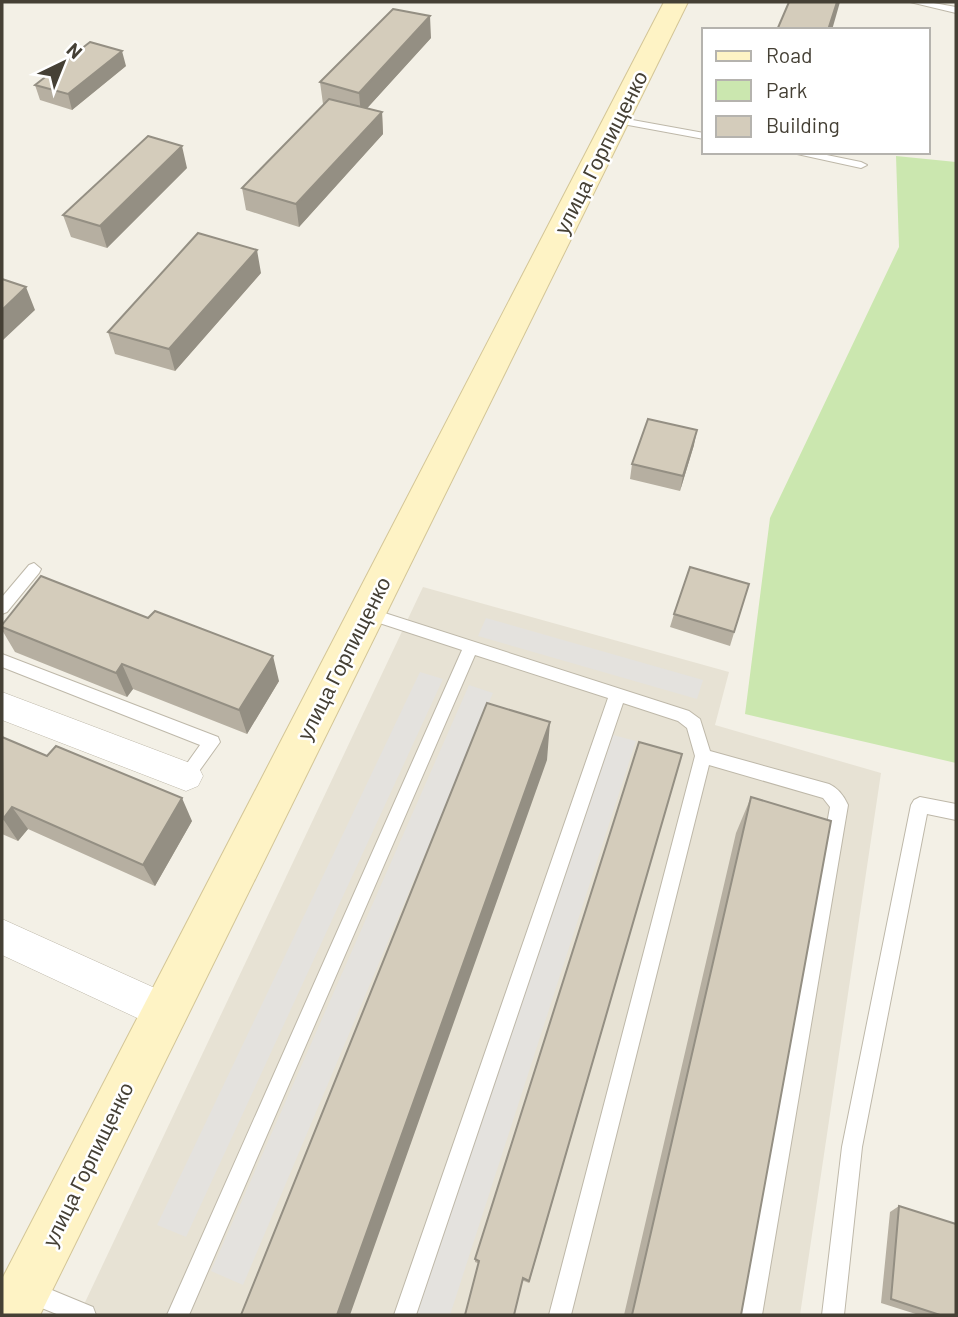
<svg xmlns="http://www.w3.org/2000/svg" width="958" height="1317" font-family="Barlow,sans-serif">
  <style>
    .residential { fill: #e7e2d4 }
    .green { fill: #cbe7af }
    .parking { fill: #e4e2de }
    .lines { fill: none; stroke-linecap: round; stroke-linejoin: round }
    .service-casing { stroke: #beb8a9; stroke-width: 2 }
    .minor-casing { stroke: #beb8a9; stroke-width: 1 }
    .secondary-casing { stroke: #d3c596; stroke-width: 2 }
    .service { fill: #fff; fill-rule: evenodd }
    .minor { fill: #fff; fill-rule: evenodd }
    .secondary { fill: #fef3c5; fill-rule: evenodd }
    .wall { fill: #b6afa1 }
    .shaded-wall { fill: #948f83 }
    .building { fill: #d4ccbb; stroke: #948f83; stroke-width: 2 }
    .labels { text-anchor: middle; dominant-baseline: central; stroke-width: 5; stroke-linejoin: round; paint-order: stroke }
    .street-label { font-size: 21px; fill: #454035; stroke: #fff }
  </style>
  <rect width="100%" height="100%" fill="#f3f0e6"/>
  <path class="residential" d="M423,587L729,672L715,725L881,773L800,1315H79Z"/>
  <path class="green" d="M896,156L956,162V763L745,714L770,518L899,247Z"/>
  <path class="parking" d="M486,618L703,680L697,699L478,636Z
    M420,672L443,679L186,1237L157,1225Z
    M469,685L493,693L243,1285L211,1271Z
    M613,735L636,741L450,1315H416Z"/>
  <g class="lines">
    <defs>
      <path id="service" d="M910,2H928L956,7V13Z
        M616,117L704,133V139L612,122L611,120Z
        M788,152H812L861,162L867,165L861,168Z
        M34,563L41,569L39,573L7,612L2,614V597L29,565Z
        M366,607L689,711L700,719L710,751L829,784C838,788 844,796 848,805L762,1315H740L830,807L823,798L709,765L571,1315H549L695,756L687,728L678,721L623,703L416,1315H394L608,698L475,655L189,1315H167L462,650L361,617L358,613L361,609Z
        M2,654L218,737L220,742L192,781L186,783L180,781L178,776L200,745L2,667Z
        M920,797L956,804V820L927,814L862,1147L844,1315H822L842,1147L911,805L914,800Z
        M30,1281L93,1307L96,1315H59L22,1300L19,1292L22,1284Z"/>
      <path id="minor" d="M2,692L198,766L203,776L198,786L186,791L2,720Z
        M2,919L177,998L182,1011L177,1024L163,1030L2,955Z"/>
      <path id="secondary" d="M664,2H688L40,1315H2V1279Z"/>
    </defs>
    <use href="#service" class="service-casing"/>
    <use href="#minor" class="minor-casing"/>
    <use href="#secondary" class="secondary-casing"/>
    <use href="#service" class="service"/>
    <use href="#minor" class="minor"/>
    <use href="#secondary" class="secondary"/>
  </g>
  <path class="wall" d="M431,38L367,108L382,112L383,134L299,227L246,210L242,188L324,104H323L320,82Z
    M126,66L72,110L40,100L35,85Z
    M187,168L107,248L71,237L63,215Z
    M261,273L175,371L115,354L108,332Z
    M694,445L680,491L630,479L632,464Z
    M749,584L730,646L670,627L674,614Z
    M2,625L279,681L247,734L133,689L127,697L15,652L2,630Z
    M2,737L192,821L155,886L28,829L18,841L2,834Z
    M682,754L529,1283L475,1262V1259Z
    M751,797L741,1315H624L736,833Z
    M899,1206L956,1315H919L881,1303L890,1212Z"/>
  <path class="shaded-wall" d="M837,2H840L832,30H828Z
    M430,16L431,38L361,115L359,93Z
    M122,51L126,66L72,110L68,94Z
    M382,112L383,134L299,227L296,204Z
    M182,146L187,168L107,248L100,226Z
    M257,250L261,273L175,371L169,349Z
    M26,287L35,310L2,341V310Z
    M697,430L694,445L680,491L683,476Z
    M273,656L279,681L247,734L239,710Z
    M122,664L133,689L127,697L116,673Z
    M550,722L547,760L350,1315H337Z
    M182,798L192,821L155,886L143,865Z
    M12,807L28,829L18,841L3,819Z"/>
  <path class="building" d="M789,2H837L828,30H777Z
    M393,9L430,16L359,93L320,82Z
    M90,42L122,51L68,94L35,85Z
    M329,99L382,112L296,204L242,188Z
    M148,136L182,146L100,226L63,215Z
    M198,233L257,250L169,349L108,332Z
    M2,279L26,287L2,310Z
    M648,419L697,430L683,476L632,464Z
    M690,567L749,584L734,632L674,614Z
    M41,576L148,618L155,611L273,656L239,710L122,664L116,673L2,627V625Z
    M487,703L550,722L337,1315H241Z
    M2,737L47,756L56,746L182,798L143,865L12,807L3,819Z
    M639,742L682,754L529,1281L523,1278L514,1315H465L479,1261L475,1259Z
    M751,797L831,821L741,1315H632Z
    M899,1206L956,1224V1315H940L891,1299Z"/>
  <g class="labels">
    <g class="street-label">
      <text transform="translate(600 152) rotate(-63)">улица Горпищенко</text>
      <text transform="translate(343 658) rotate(-63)">улица Горпищенко</text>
      <text transform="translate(87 1164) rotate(-64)">улица Горпищенко</text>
    </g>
  </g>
  <rect width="958" height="1317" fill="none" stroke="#454035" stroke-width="7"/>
  <rect x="702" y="28" width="228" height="126" fill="#ffffff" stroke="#b5b3ae" stroke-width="2"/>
  <rect x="716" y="51" width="35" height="10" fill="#fef3c5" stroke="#b5b3ae" stroke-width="2"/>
  <text x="766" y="63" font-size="21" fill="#454035">Road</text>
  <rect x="716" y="80" width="35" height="21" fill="#cbe7af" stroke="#b5b3ae" stroke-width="2"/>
  <text x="766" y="98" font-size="21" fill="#454035">Park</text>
  <rect x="716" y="116" width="35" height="21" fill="#d4ccbb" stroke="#b5b3ae" stroke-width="2"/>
  <text x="766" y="133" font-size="21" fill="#454035">Building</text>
  <g transform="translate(63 63) rotate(43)" stroke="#ffffff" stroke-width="5" paint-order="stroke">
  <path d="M0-5L12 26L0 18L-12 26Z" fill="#454035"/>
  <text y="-10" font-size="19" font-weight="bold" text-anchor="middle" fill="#454035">N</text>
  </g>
</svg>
